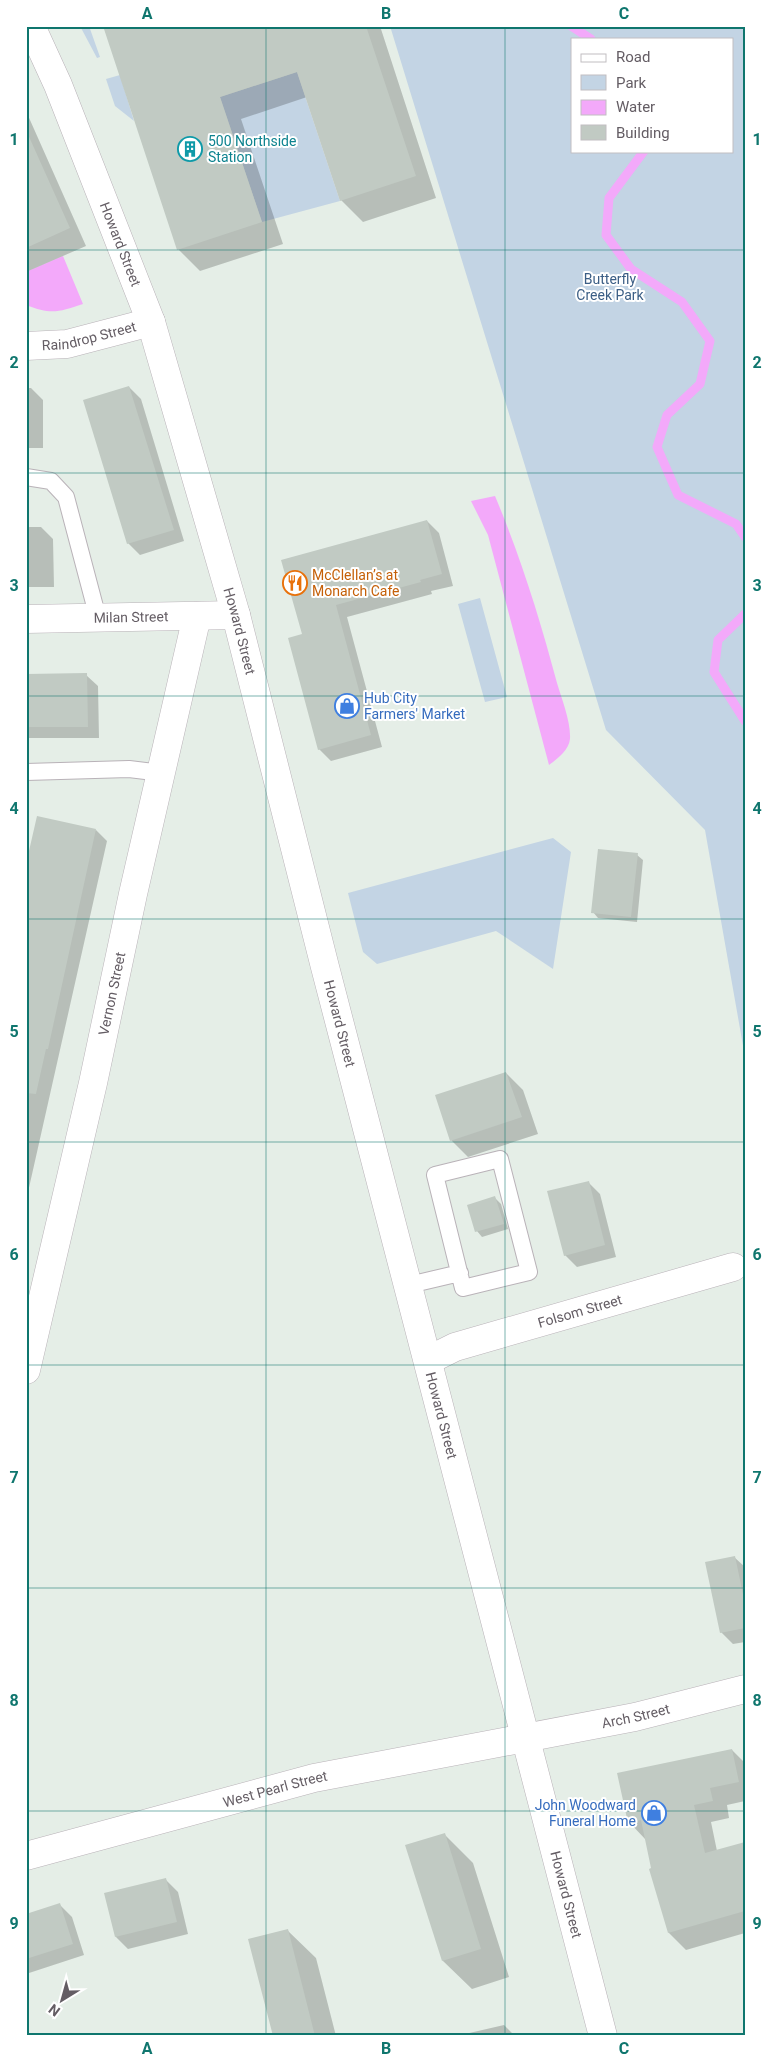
<svg xmlns="http://www.w3.org/2000/svg" width="771" height="2062" font-family="Roboto,sans-serif">
  <style>
    .green { fill: #c3d4e4; fill-rule: evenodd }
    .water { fill: #f3a9fa }
    .shadow { fill: #0003 }
    .lines { fill: none; stroke-linecap: round; stroke-linejoin: round }
    .stream { stroke: #f3a9fa; stroke-width: 9 }
    .building { fill: #c1cac3 }
    .service-casing { stroke: #b9b2b8; stroke-width: 18 }
    .minor-casing { stroke: #b9b2b8; stroke-width: 29 }
    .tertiary-casing { stroke: #b9b2b8; stroke-width: 29 }
    .service { stroke: #fff; stroke-width: 16 }
    .minor { stroke: #fff; stroke-width: 28 }
    .tertiary { stroke: #fff; stroke-width: 28 }
    .grid { fill: none; stroke: #0f766e; stroke-width: 1; stroke-opacity: 0.55 }
    .labels { text-anchor: middle; dominant-baseline: central; stroke-width: 4; stroke-linejoin: round; paint-order: stroke }
    .culture-label { font-size: 14px; fill: #0d838f; stroke: #fff; text-anchor: start }
    .street-label { font-size: 14px; fill: #645d64; stroke: #fff }
    .park-label { font-size: 14px; fill: #3b5e85; stroke: #fff }
    .food-label { font-size: 14px; fill: #c56008; stroke: #fff; text-anchor: start }
    .shop-label { font-size: 14px; fill: #366cbe; stroke: #fff; text-anchor: start }
    .neatline { fill: none; stroke: #0f766e; stroke-width: 2 }
    .grid-label { font-size: 16px; text-anchor: middle; font-weight: bold; fill: #0f766e }
  </style>
  <rect width="100%" height="100%" fill="#e5eee7"/>
  <path class="green" d="M80,26H89L100,57L97,58Z
    M390,26H745V1057L705,830L606,730ZM572,39H732V151H572Z
    M297,72L340,201L262,222L220,97Z
    M120,75L134,121L115,106L106,79Z
    M480,598L507,697L485,702L458,604Z
    M553,838L571,852L553,969L496,931L377,964L363,952L348,893Z"/>
  <path class="water" d="M63,256L83,304C59,312 51,315 26,305V272Z
    M495,496C521,558 540,619 557,683C562,700 571,722 570,739C569,750 557,759 549,765L488,535L471,501Z"/>
  <path class="shadow" d="M105,26H380L436,198L363,222L341,200L307,97L241,119L283,244L200,271L178,249Z
    M26,111L86,246L26,272Z
    M129,387L141,399L184,541L140,555L128,543Z
    M26,388H31L43,400V448H26Z
    M427,521L439,533L453,586L431,591L432,594L347,617L382,747L331,761L319,749L303,635L283,561Z
    M26,527H41L53,539L54,587H26Z
    M26,675H86L98,686L99,738H26Z
    M96,830L107,841L26,1201V869Z
    M637,855L643,860L637,922L598,918L593,912Z
    M506,1073L523,1090L538,1134L468,1157L451,1140Z
    M588,1182L600,1194L616,1257L577,1267L565,1255Z
    M495,1198L501,1204L508,1229L482,1237L477,1231Z
    M734,1557L745,1567V1642L733,1644L721,1632Z
    M732,1750L745,1763V1801L727,1805L729,1818L711,1822L717,1851L745,1843V1933L686,1950L669,1933L646,1840L629,1822Z
    M444,1834L473,1863L509,1977L472,1989L443,1961L407,1846Z
    M166,1880L178,1892L188,1934L128,1949L116,1937L105,1894Z
    M60,1905L72,1917L84,1955L26,1974V1916Z
    M287,1930L316,1958L336,2036H274Z
    M504,2025L515,2036H466L465,2034Z"/>
  <g class="lines">
    <path class="stream" d="M571,26L591,39
      M644,151L609,198L606,235L631,269L682,302L710,341L700,384L667,415L657,447L678,495L736,524L745,537
      M745,614L718,640L714,672L745,721"/>
  </g>
  <path class="building" d="M103,26H366L416,176L340,201L297,72L220,97L262,222L177,250Z
    M26,130L70,228L26,248Z
    M129,386L174,530L127,544L83,400Z
    M427,520L442,574L420,580L421,582L336,605L371,735L318,750L288,638L302,634L281,560Z
    M87,673L88,727H26V674Z
    M37,816L96,829L48,1049H46L36,1094L26,1093V864Z
    M598,849L638,853L631,917L591,913Z
    M506,1072L522,1117L450,1141L435,1095Z
    M589,1181L605,1245L564,1256L547,1191Z
    M495,1196L504,1224L475,1232L467,1205Z
    M735,1556L745,1604V1628L720,1633L705,1562Z
    M732,1749L739,1782L710,1788L713,1801L694,1805L705,1853L745,1842V1911L668,1933L649,1869L651,1868L641,1820L628,1823L617,1773Z
    M445,1833L481,1949L442,1961L405,1845Z
    M166,1878L177,1922L115,1937L104,1893Z
    M60,1903L73,1944L26,1959V1914Z
    M288,1929L315,2036H273L248,1939Z"/>
  <g class="lines">
    <defs>
      <path id="service" d="M26,477L51,481L66,497L98,618
        M26,772L129,769L162,773
        M500,1159L529,1272L463,1288L435,1175Z
        M409,1285L460,1273"/>
      <g id="minor">
        <path id="s1" d="M26,346L67,344L151,322"/>
        <path id="s2" d="M26,619L236,615"/>
        <path id="s3" d="M429,1360L455,1347L733,1267"/>
        <path id="s4" d="M26,1370L93,1083L133,894L197,616"/>
      </g>
      <g id="tertiary">
        <path id="s5" d="M31,26L58,85L151,322L236,615L325,967L603,2036"/>
        <path id="s6" d="M26,1856L314,1778L635,1717L745,1689"/>
      </g>
    </defs>
    <use href="#service" class="service-casing"/>
    <use href="#minor" class="minor-casing"/>
    <use href="#tertiary" class="tertiary-casing"/>
    <use href="#service" class="service"/>
    <use href="#minor" class="minor"/>
    <use href="#tertiary" class="tertiary"/>
  </g>
  <path class="grid" d="M266,26V2036M505,26V2036M26,250H745M26,473H745M26,696H745M26,919H745M26,1142H745M26,1365H745M26,1588H745M26,1811H745"/>
  <defs>
    <symbol id="building-ring" viewBox="-11 -11 22 22"><circle r="9.5" fill="#fff" stroke="#0f9aa8" stroke-width="1.5"/><path d="M-4-6H4V6H1V3H-1V6H-4ZM-2.5-4.3h1.7v1.8h-1.7ZM.8-4.3h1.7v1.8H.8ZM-2.5-1h1.7V.8h-1.7ZM.8-1h1.7V.8H.8Z" fill="#0f9aa8"/></symbol>
    <symbol id="restaurant-ring" viewBox="-11 -11 22 22"><circle r="9.5" fill="#fff" stroke="#e8710a" stroke-width="1.5"/><path d="M-5-6h1v4h1v-4h1v4h1v-4h1v5L-1.5 .5V6h-2V.5L-5-1ZM5-6V6H3V1.5H1.5Q1.5-4 5-6Z" fill="#e8710a"/></symbol>
    <symbol id="shop-ring" viewBox="-11 -11 22 22"><circle r="9.5" fill="#fff" stroke="#3f7fe0" stroke-width="1.5"/><path d="M-5-2.5h2.3a2.7 3.5 0 0 1 5.4 0H5L5.5 6h-11ZM-1.5-2.5h3a1.5 2.3 0 0 0-3 0Z" fill="#3f7fe0"/></symbol>
  </defs>
  <g fill-rule="evenodd">
    <use href="#building-ring" x="176" y="135" width="28" height="28"/>
    <use href="#restaurant-ring" x="281" y="569" width="28" height="28"/>
    <use href="#shop-ring" x="333" y="692" width="28" height="28"/>
    <use href="#shop-ring" x="640" y="1799" width="28" height="28"/>
  </g>
  <g class="labels">
    <g class="culture-label">
      <text x="208" y="141">500 Northside<tspan x="208" dy="16">Station</tspan></text>
    </g>
    <g class="street-label">
      <text stroke="none"><textPath href="#s5" startOffset="236">Howard Street</textPath></text>
      <text stroke="none"><textPath href="#s1" startOffset="64">Raindrop Street</textPath></text>
      <text stroke="none"><textPath href="#s2" startOffset="105">Milan Street</textPath></text>
      <text stroke="none"><textPath href="#s5" startOffset="641">Howard Street</textPath></text>
      <text stroke="none"><textPath href="#s4" startOffset="386">Vernon Street</textPath></text>
      <text stroke="none"><textPath href="#s5" startOffset="1046">Howard Street</textPath></text>
      <text stroke="none"><textPath href="#s3" startOffset="159">Folsom Street</textPath></text>
      <text stroke="none"><textPath href="#s5" startOffset="1451">Howard Street</textPath></text>
      <text stroke="none"><textPath href="#s6" startOffset="626">Arch Street</textPath></text>
      <text stroke="none"><textPath href="#s6" startOffset="258">West Pearl Street</textPath></text>
      <text stroke="none"><textPath href="#s5" startOffset="1946">Howard Street</textPath></text>
    </g>
    <g class="park-label">
      <text x="610" y="279">Butterfly<tspan x="610" dy="16">Creek Park</tspan></text>
    </g>
    <g class="food-label">
      <text x="312" y="575">McClellan’s at<tspan x="312" dy="16">Monarch Cafe</tspan></text>
    </g>
    <g class="shop-label">
      <text x="364" y="698">Hub City<tspan x="364" dy="16">Farmers' Market</tspan></text>
      <text x="636" y="1805" text-anchor="end">John Woodward<tspan x="636" dy="16">Funeral Home</tspan></text>
    </g>
  </g>
  <rect width="771" height="2062" fill="none" stroke="#ffffff" stroke-width="55"/>
  <rect x="571" y="38" width="162" height="115" fill="#ffffff" stroke="#c1bec1"/>
  <rect x="581" y="54" width="25" height="8" fill="#ffffff" stroke="#c1bec1"/>
  <text x="616" y="62" font-size="15" fill="#645d64">Road</text>
  <rect x="581" y="75" width="25" height="15" fill="#c3d4e4" stroke="#c1bec1"/>
  <text x="616" y="88" font-size="15" fill="#645d64">Park</text>
  <rect x="581" y="100" width="25" height="15" fill="#f3a9fa" stroke="#c1bec1"/>
  <text x="616" y="112" font-size="15" fill="#645d64">Water</text>
  <rect x="581" y="125" width="25" height="15" fill="#c1cac3" stroke="#c1bec1"/>
  <text x="616" y="138" font-size="15" fill="#645d64">Building</text>
  <g transform="translate(62 2000) rotate(217)" stroke="#ffffff" stroke-width="4" paint-order="stroke">
  <path d="M0-4L9 19L0 12L-9 19Z" fill="#645d64"/>
  <text y="-8" font-size="14" font-weight="bold" text-anchor="middle" fill="#645d64">N</text>
  </g>
  <rect x="28" y="28" width="716" height="2006" class="neatline"/>
  <g class="grid-label">
    <text x="147" y="19">A</text>
    <text x="386" y="19">B</text>
    <text x="624" y="19">C</text>
    <text x="14" y="145">1</text>
    <text x="757" y="145">1</text>
    <text x="14" y="368">2</text>
    <text x="757" y="368">2</text>
    <text x="14" y="591">3</text>
    <text x="757" y="591">3</text>
    <text x="14" y="814">4</text>
    <text x="757" y="814">4</text>
    <text x="14" y="1037">5</text>
    <text x="757" y="1037">5</text>
    <text x="14" y="1260">6</text>
    <text x="757" y="1260">6</text>
    <text x="14" y="1483">7</text>
    <text x="757" y="1483">7</text>
    <text x="14" y="1706">8</text>
    <text x="757" y="1706">8</text>
    <text x="14" y="1929">9</text>
    <text x="757" y="1929">9</text>
    <text x="147" y="2054">A</text>
    <text x="386" y="2054">B</text>
    <text x="624" y="2054">C</text>
  </g>
</svg>
